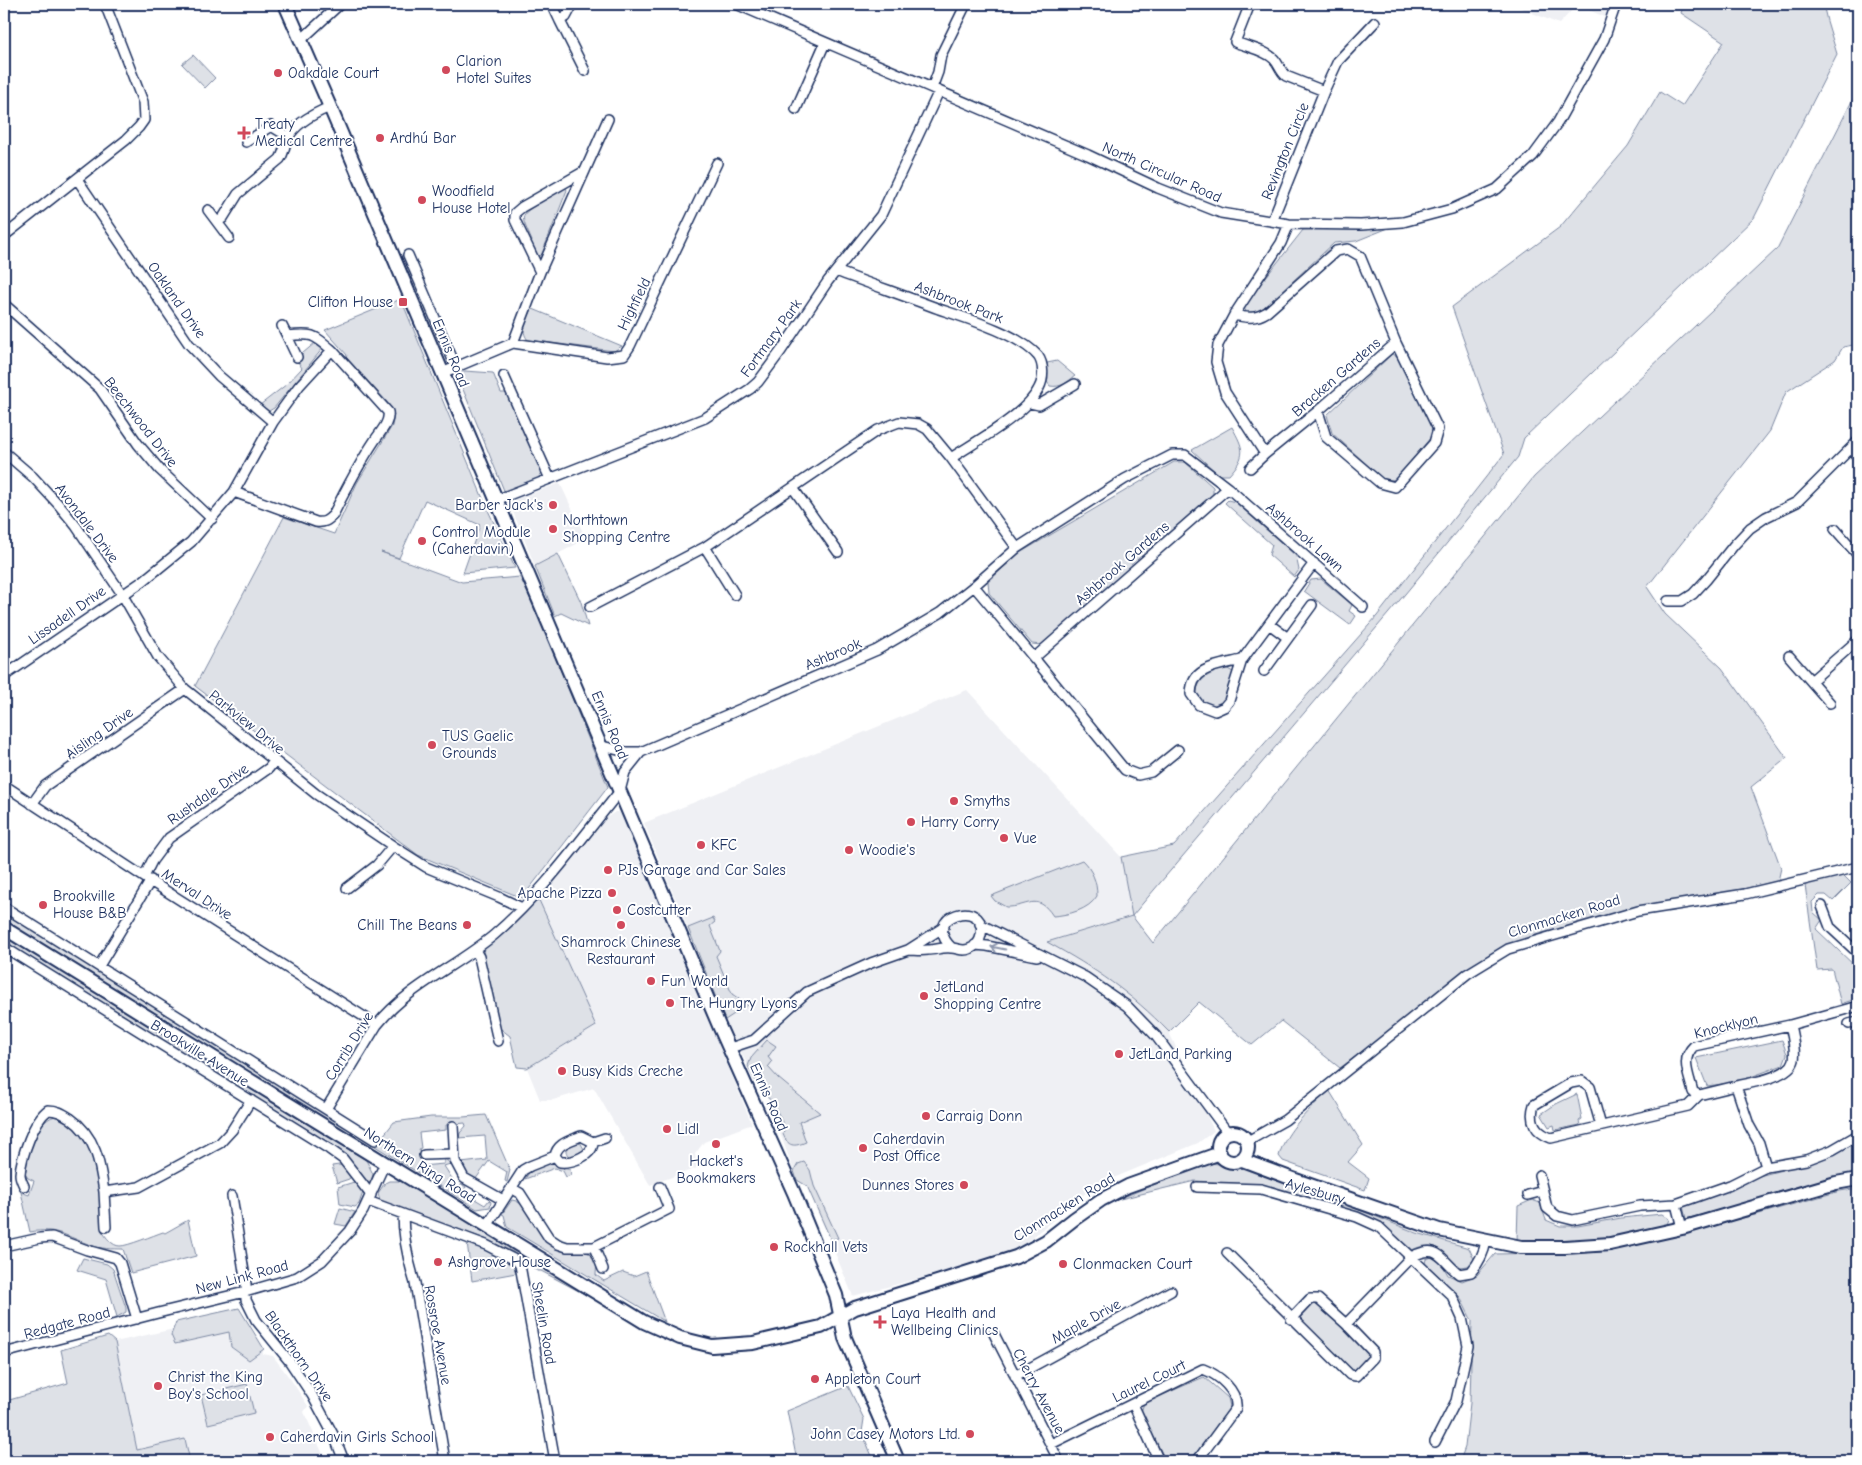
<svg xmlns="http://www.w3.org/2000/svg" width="1862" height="1465" font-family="'Comic Neue',sans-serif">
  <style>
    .built { fill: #eff0f4 }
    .green { fill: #dee1e7; stroke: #7c88a2 }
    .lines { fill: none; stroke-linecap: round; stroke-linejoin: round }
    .street-casing { stroke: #1b2f5e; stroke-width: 12 }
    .secondary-casing { stroke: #1b2f5e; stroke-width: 16 }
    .street { stroke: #fff; stroke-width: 9 }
    .secondary { stroke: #fff; stroke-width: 12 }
    .oneway { stroke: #8d97ae }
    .poi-dot { fill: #d1495b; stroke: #fff; stroke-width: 2 }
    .labels { text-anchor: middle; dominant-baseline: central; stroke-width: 4; stroke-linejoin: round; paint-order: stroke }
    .poi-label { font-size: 15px; fill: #1b2f5e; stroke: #fff; text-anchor: start }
    .street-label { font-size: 15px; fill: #1b2f5e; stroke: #fff }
  </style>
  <rect width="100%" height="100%" fill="#fff"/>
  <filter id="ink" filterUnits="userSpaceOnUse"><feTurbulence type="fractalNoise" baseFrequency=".02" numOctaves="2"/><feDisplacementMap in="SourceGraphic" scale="10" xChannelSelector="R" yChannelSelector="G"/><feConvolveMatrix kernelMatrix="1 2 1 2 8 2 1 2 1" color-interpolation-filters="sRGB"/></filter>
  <g filter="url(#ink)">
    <path class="built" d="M1511,4H1609L1605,17L1577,5L1559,24Z
      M560,483L586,539L535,566L509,502Z
      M967,690L1121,857L1132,916L1048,941L1088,965L1120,987L1143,1006L1169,1032L1214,1131L1198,1143L1094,1186L1017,1250L988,1260L853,1296L807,1186L797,1180L767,1097L762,1086L755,1080L730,1030L644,823Z
      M615,812H619L621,815L666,917L752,1124L704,1142L695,1154L697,1168L650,1185L594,1088L553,1100H540L527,1068L596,1026L538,898L603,820Z
      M242,1314L263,1346V1354L273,1356L291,1380L308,1406L304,1412L326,1461H190L185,1439L137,1451L115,1342Z"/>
    <path class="green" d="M1684,4H1823L1827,21L1837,54L1754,218L1524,438L1518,457L1405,594L1132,916L1153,943L1534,477L1777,249L1858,89V344L1843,347L1835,360L1786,392L1770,431L1647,587L1665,614L1722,668L1787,758L1751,787L1781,868L1778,881L1712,896L1632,908L1507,945L1340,1068L1281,1021L1252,1045L1199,1002L1169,1032C1130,992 1096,969 1047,942L1132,916L1121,857L1174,846L1377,616L1504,454L1452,307L1560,227L1628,146L1660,92L1682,106L1724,42L1681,13Z
      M1851,4H1858V36Z
      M193,55L215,78L205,88L182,64Z
      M565,186L567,190L541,256L536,255L530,242L532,241C521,215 517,216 543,201L542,199Z
      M1391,227L1356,241L1334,243L1266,306L1254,313H1247L1244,308L1247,301L1303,230Z
      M401,299L486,506L515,568L463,573L480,525L425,500L399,558L381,552L462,582L520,577L542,624L608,787L522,898L418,855L195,686L284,517L334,534L357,483L392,426L394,415L388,403L346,357L347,355L325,330Z
      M532,309H533L622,346L614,351L528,340C519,330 528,319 532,309Z
      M316,342L323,348L274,408L269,411L260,405L287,384L302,368L296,359Z
      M1392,354L1400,359L1432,428L1431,437L1395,480L1383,479L1332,433L1327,415Z
      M1057,361L1075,376C1067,382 1061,388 1050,386L1047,382V363Z
      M465,371L493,373L501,393H505L509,396L542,472L537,480L505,493L458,377L460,373Z
      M1232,427C1244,449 1247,455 1229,475H1219L1192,450Z
      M1174,462H1185L1213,487V494L1042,645L1032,644L989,593L988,582L1018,554Z
      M1228,500L1235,502L1296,556L1299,570L1294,577L1269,555L1272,545L1225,503Z
      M558,554L581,602L588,626L561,613L555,616L535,566Z
      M1321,579L1352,605L1349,611L1356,616L1350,625L1304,591L1311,580Z
      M1226,668L1233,672L1229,690L1221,705L1216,707L1199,702C1191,680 1209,674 1226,668Z
      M1082,860C1092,870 1097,881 1097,896C1089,910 1068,915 1053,916C1037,891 1027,908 1006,907L995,901L991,896Z
      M1842,874L1851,883L1833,901L1826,895H1819L1812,902L1813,912L1822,920L1816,929L1858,969V998L1841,1004L1832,969L1817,970L1805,885Z
      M538,898L596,1026L527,1068L517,1067L510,1036L497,1026L483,950Z
      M4,912L373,1142L370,1147L4,920Z
      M713,918L715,922L710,926L720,951L716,956L732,994L748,1005L725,1020L688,928Z
      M4,936L366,1160L373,1174L371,1182L369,1184L366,1182L345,1155L251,1100L4,943Z
      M767,1040L776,1046L768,1057L772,1062L768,1067L778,1078L820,1113L799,1122L806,1142C794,1147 788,1147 783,1134L785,1129L773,1102L767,1097L762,1086L755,1080L748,1066L751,1058Z
      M1782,1040L1787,1054L1783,1065L1737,1082L1707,1086L1696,1058Z
      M1329,1090L1363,1145L1348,1162L1369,1178L1365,1190L1283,1161L1279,1156C1286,1129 1310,1110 1329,1090Z
      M1577,1094L1582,1119L1579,1121L1580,1125L1555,1130L1554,1125L1549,1127L1541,1114L1556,1104Z
      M486,1115L510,1170L507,1182L505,1181L507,1172L489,1161L475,1180L466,1175L461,1163L487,1160L485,1136L459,1138L460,1133L466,1126L465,1123L446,1125V1130L419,1133L421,1148L419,1149L421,1166L444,1164V1157L450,1164L444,1166L458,1188L462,1184L466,1187L463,1192L485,1205L489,1200L491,1202L490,1207L477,1209L375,1146L394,1122L431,1117H463Z
      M55,1116C102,1131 99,1191 102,1231C106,1237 112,1246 120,1246C128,1246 154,1235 163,1232L165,1233L188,1220L196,1256L131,1273L123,1249C112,1249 101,1249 91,1245C67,1237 57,1227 30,1232L21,1192L29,1195L34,1181L28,1178L25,1174C28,1155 34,1122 55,1116Z
      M1858,1139V1172L1686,1219L1683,1206L1739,1186L1759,1176L1801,1165L1842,1150Z
      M580,1142L584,1149L582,1152L570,1157C566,1154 565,1151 567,1147Z
      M556,1160L564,1169H570L571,1175L566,1177L563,1171L555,1168L525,1179L530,1171Z
      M804,1162L810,1170L814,1186L838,1238L831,1240L807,1186L797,1180L794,1171L798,1164Z
      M1207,1163L1220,1164L1234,1169L1252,1167L1417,1233L1469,1248L1474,1259L1468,1266L1459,1267C1443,1251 1435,1239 1412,1250L1382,1224L1262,1185L1195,1181L1116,1200Z
      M339,1165L344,1166L352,1175L349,1179L337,1183L332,1166Z
      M389,1181H401L605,1305L541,1271H537L513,1252L488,1240L386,1204L380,1200L378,1193L385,1183Z
      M354,1182L363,1192L359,1204L355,1207L340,1204L338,1187Z
      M1858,1188V1461H1460L1465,1447L1470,1403L1472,1321L1460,1297L1425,1263L1426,1259L1432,1257L1442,1264L1448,1275L1462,1281L1477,1275L1495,1254L1600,1252L1759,1214L1840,1191Z
      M512,1200C529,1202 537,1233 549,1244C561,1256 593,1243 596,1263C597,1267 596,1271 596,1275L604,1281L623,1272L634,1276L646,1271L665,1322L507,1227L504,1215L502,1214Z
      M1532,1200L1540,1203L1546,1220L1560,1226H1578L1621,1218L1662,1214L1669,1219L1665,1230L1568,1244L1517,1240L1518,1206Z
      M340,1208L355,1212L346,1226L335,1224Z
      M467,1242L509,1261L513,1264L516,1273L472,1281Z
      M83,1258L107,1264L113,1269L126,1308V1312L117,1317L106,1279L77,1270Z
      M1312,1303H1318L1368,1352L1369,1357L1356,1370L1350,1371L1301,1322L1299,1315Z
      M239,1308L264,1349L249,1360L231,1347L229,1332L175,1344L171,1335L176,1322Z
      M108,1336L115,1342L137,1450L185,1439L190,1461H4V1442L11,1440L6,1401L68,1383L61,1350Z
      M1204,1377L1228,1398L1230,1407L1190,1461H1166L1141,1412L1144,1403Z
      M247,1384L254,1413L208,1424L201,1395Z
      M848,1386L864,1419L862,1432L874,1461H797L787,1411Z"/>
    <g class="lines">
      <defs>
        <path id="street" d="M552,4L560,21
          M573,4L566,17L560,21L585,71
          M736,4L1088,155L1158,188L1221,213L1289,224L1361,225L1403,222L1452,209L1497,189L1533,156L1558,122L1604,39L1616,4
          M1250,4L1235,42C1247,47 1265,50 1274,59C1279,64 1280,71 1286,76L1324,91
          M301,40L340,4
          M932,88L938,72L941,55L966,4
          M796,109L825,43
          M246,142L271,126L289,137
          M77,179L189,344L219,376L273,422
          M208,210L229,238
          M1272,221L1324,91L1338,61L1375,22
          M217,222L223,218L238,194L280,159C284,153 284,147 287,140C294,124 315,113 330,107
          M4,236L126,140L139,127L144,120L143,102L105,4
          M408,255L456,367
          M836,271C870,284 905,296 939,309C966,318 1019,334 1038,356C1044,364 1044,379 1039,388C1027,414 975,442 951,458
          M540,272L515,220V213L522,207L585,171
          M4,304L100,389L138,444L160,470L212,519
          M1234,315C1247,318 1256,319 1267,312L1336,251L1348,249L1360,256L1396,343L1318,411L1265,454L1225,392L1216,362L1218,345L1234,315L1281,243L1289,224
          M282,326L287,336
          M513,343L540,272L608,119
          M297,357L287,336C312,333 313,334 332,350
          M442,373L513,343L607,357L624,355L630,346L717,163
          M504,376L550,479
          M1030,403L1039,405L1075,384
          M1318,411L1326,437L1380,483L1395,487L1434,443L1438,429L1396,343
          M1851,448L1858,457
          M4,452L33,477L58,504L76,526L122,594L158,657L185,689L316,794L393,846L426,867L499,897L522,908
          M1250,468L1265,454
          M793,488L838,552
          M496,500L705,418L750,389L758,382L781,351L828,281L881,215L939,91
          M1835,529L1858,555
          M705,547L735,595
          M1017,548L1125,479L1172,455H1185L1228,488L1363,607
          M974,586L1034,658L1228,488
          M1668,601H1682L1693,594L1706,580L1734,545L1750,528L1766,517L1797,502L1858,441
          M1269,624L1288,638
          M1789,656L1830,703
          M1034,658L1125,770L1138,775L1151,772L1178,750
          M1242,660C1221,665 1191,666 1191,694L1199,705L1215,711L1224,707L1229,701L1242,660L1314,563
          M1264,671L1312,605
          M4,676L143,581L191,542L234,492L273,422L299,386L332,350L388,412C390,422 381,431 375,440C359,464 346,489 333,515C327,521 324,523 316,522L234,492
          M1811,681L1858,640
          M602,746L626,752H641
          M4,785L144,877L377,1025
          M32,804L45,786L185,689
          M144,877L152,861L169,838L269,768L274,761
          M347,888L377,865L393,846
          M1822,906L1830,927L1858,953
          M4,907L375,1140
          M980,924L1085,977L1127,1006L1156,1036L1228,1133
          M975,945L987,946L1037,956
          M4,947L329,1149L343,1159L371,1195
          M475,950L479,957L498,1041
          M908,950C914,950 921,951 928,950C935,950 943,947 951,948C958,948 962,952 969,949C976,947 980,941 981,935C988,896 918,916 952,948
          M99,966L151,880
          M1849,1024L1858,1022
          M730,1048L754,1040L807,992L871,963L908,950L944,927
          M1736,1086C1751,1083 1790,1077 1794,1060C1796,1049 1792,1035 1790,1025
          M326,1109L377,1025C407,987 457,966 494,935C541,895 581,839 620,791L625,772L641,752L877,650L940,613L974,586L1017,548L951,458L927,429L918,424L899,422L878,430L705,547L590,607
          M453,1126L455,1161L464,1178L503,1200
          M1601,1126L1590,1087L1582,1081L1571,1083L1534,1105C1529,1120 1535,1132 1551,1138L1688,1106L1699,1095
          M1248,1141L1285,1120L1467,974L1508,949L1638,911L1745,894L1858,867
          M593,1142L581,1136C570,1141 557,1143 555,1156L560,1162C572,1163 593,1156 593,1142L605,1138
          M424,1155L454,1154
          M1766,1167L1759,1143L1749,1125L1736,1086L1699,1095L1693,1092C1689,1075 1680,1059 1694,1046L1790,1025L1858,1006
          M1539,1175L1547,1208L1557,1216L1573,1220L1640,1206L1676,1204
          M24,1186C22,1182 20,1178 20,1174C21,1157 34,1120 48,1110C57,1110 62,1113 70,1118C96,1136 100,1163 104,1192L139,1187L220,1143L232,1130L251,1100
          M1197,1187L1261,1189L1357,1217L1379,1227L1452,1296L1462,1318L1468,1346L1456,1401L1435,1442
          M511,1188L520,1193L549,1238L558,1244L567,1247H594L669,1209L660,1187
          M104,1192L106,1227
          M1528,1195L1543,1191
          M232,1196L246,1284V1300L256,1320L290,1362L312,1395L335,1438L344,1461
          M368,1201L486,1245L517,1261L520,1265L555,1461
          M403,1214C403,1238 408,1260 415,1283L445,1461
          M487,1226L523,1170L530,1166L555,1156
          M1682,1228L1676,1204L1730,1185L1766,1167L1806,1160L1832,1150L1858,1135
          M4,1246L40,1238L52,1237L87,1250L116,1258L120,1263L137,1319
          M594,1247L603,1269
          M1227,1253L1350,1375L1356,1376L1373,1358V1352L1346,1324L1411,1257C1439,1243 1439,1258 1459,1274L1471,1272C1479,1263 1484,1253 1486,1241
          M1291,1319L1310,1299H1318L1346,1324
          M994,1334L1059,1461
          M4,1353L158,1313L245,1292L297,1277L322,1261L350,1231L363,1211L385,1163
          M1015,1376L1171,1291
          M1133,1404L1159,1461
          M1051,1444L1203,1369C1219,1375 1238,1391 1236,1408L1197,1461"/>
        <path id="secondary" d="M285,4L330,107L720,1028L794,1193L836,1295L845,1338L898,1461
          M4,928L274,1095L644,1322L680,1338L712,1346L753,1343L821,1327L855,1308L1016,1257L1046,1241L1074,1219L1101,1200L1128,1186L1220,1153
          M1218 1147a15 15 0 1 1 30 0a15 15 0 1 1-30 0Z
          M1242,1160L1293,1179L1439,1230L1521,1247H1565L1610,1244L1682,1228L1836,1183L1858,1179"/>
      </defs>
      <use href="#street" class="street-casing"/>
      <use href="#secondary" class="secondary-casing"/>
      <use href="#street" class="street"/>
      <use href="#secondary" class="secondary"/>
    </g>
    <defs><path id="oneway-shaft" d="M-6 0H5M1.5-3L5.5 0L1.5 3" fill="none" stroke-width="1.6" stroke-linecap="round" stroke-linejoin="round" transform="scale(1.25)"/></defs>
    <use class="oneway" href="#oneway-shaft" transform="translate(998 948) rotate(-169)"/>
  </g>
  <g class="poi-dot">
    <circle cx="446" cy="70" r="5"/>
    <circle cx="278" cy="73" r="5"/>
    <path d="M241.5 125.5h5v5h5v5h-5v5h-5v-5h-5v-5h5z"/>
    <circle cx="380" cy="138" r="5"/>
    <circle cx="422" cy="200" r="5"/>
    <rect x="398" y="297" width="10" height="10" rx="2.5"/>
    <circle cx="553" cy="505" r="5"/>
    <circle cx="553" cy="529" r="5"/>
    <circle cx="422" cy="541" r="5"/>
    <circle cx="432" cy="745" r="5"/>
    <circle cx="954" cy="801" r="5"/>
    <circle cx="911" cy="822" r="5"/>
    <circle cx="1004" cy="838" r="5"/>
    <circle cx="701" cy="845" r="5"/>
    <circle cx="849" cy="850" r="5"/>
    <circle cx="608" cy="870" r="5"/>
    <circle cx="612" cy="893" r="5"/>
    <circle cx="43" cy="905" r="5"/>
    <circle cx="617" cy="910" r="5"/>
    <circle cx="467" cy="925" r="5"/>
    <circle cx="621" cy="925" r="5"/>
    <circle cx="651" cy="981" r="5"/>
    <circle cx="924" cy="996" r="5"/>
    <circle cx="670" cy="1003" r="5"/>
    <circle cx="1119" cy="1054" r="5"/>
    <circle cx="562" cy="1071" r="5"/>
    <circle cx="926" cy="1116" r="5"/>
    <circle cx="667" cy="1129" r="5"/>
    <circle cx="716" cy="1144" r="5"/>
    <circle cx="863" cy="1148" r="5"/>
    <circle cx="964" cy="1185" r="5"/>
    <circle cx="774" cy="1247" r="5"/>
    <circle cx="438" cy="1262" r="5"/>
    <circle cx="1063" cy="1264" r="5"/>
    <path d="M877.5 1314.5h5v5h5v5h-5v5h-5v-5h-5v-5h5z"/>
    <circle cx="815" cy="1379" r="5"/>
    <circle cx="158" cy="1386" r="5"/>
    <circle cx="970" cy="1434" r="5"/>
    <circle cx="270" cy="1437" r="5"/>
  </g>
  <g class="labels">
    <g class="poi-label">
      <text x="456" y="61">Clarion<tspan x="456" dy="17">Hotel Suites</tspan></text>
      <text x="288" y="73">Oakdale Court</text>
      <text x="255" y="124">Treaty<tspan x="255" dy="17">Medical Centre</tspan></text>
      <text x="390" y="138">Ardhú Bar</text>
      <text x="432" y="191">Woodfield<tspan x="432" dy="17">House Hotel</tspan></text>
      <text x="393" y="302" text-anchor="end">Clifton House</text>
      <text x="543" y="505" text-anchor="end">Barber Jack's</text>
      <text x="563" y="520">Northtown<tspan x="563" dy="17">Shopping Centre</tspan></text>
      <text x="432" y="532">Control Module<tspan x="432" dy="17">(Caherdavin)</tspan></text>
      <text x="442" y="736">TUS Gaelic<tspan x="442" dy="17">Grounds</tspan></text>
      <text x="964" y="801">Smyths</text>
      <text x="921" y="822">Harry Corry</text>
      <text x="1014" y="838">Vue</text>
      <text x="711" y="845">KFC</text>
      <text x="859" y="850">Woodie's</text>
      <text x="618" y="870">PJs Garage and Car Sales</text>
      <text x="602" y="893" text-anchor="end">Apache Pizza</text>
      <text x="53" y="896">Brookville<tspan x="53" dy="17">House B&amp;B</tspan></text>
      <text x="627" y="910">Costcutter</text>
      <text x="457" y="925" text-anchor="end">Chill The Beans</text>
      <text x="621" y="942" text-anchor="middle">Shamrock Chinese<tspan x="621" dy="17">Restaurant</tspan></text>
      <text x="661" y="981">Fun World</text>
      <text x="934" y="987">JetLand<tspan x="934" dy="17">Shopping Centre</tspan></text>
      <text x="680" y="1003">The Hungry Lyons</text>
      <text x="1129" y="1054">JetLand Parking</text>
      <text x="572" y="1071">Busy Kids Creche</text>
      <text x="936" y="1116">Carraig Donn</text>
      <text x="677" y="1129">Lidl</text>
      <text x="873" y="1139">Caherdavin<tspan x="873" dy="17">Post Office</tspan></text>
      <text x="716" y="1161" text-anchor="middle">Hacket's<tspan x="716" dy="17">Bookmakers</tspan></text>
      <text x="954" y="1185" text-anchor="end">Dunnes Stores</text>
      <text x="784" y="1247">Rockhall Vets</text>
      <text x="448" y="1262">Ashgrove House</text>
      <text x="1073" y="1264">Clonmacken Court</text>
      <text x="891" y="1313">Laya Health and<tspan x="891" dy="17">Wellbeing Clinics</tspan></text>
      <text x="168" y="1377">Christ the King<tspan x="168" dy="17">Boy's School</tspan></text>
      <text x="825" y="1379">Appleton Court</text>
      <text x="960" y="1434" text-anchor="end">John Casey Motors Ltd.</text>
      <text x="280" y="1437">Caherdavin Girls School</text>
    </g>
    <g class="street-label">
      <text transform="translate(1285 151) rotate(-68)">Revington Circle</text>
      <text transform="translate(1162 172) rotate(24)">North Circular Road</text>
      <text transform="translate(177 300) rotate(55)">Oakland Drive</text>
      <text transform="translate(959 302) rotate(21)">Ashbrook Park</text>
      <text transform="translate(634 304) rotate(-64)">Highfield</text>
      <text transform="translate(771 338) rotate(-54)">Fortmary Park</text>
      <text transform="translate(451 353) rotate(67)">Ennis Road</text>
      <text transform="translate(1336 377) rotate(-41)">Bracken Gardens</text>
      <text transform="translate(141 422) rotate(52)">Beechwood Drive</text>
      <text transform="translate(87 523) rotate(53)">Avondale Drive</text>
      <text transform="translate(1305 537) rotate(41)">Ashbrook Lawn</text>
      <text transform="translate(1122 563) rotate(-41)">Ashbrook Gardens</text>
      <text transform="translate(67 615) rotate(-35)">Lissadell Drive</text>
      <text transform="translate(833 654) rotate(-23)">Ashbrook</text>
      <text transform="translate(247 722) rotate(39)">Parkview Drive</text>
      <text transform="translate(610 725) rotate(67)">Ennis Road</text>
      <text transform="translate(99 733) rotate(-35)">Aisling Drive</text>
      <text transform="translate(208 794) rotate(-35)">Rushdale Drive</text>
      <text transform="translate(197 894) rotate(33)">Merval Drive</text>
      <text transform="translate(1564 916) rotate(-17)">Clonmacken Road</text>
      <text transform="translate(1726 1026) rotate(-14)">Knocklyon</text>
      <text transform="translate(349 1046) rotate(-58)">Corrib Drive</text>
      <text transform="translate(200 1053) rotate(32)">Brookville Avenue</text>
      <text transform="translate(769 1097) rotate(66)">Ennis Road</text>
      <text transform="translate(420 1165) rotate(32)">Northern Ring Road</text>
      <text transform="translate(1315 1191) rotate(16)">Aylesbury</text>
      <text transform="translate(1064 1207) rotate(-32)">Clonmacken Road</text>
      <text transform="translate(242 1277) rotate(-15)">New Link Road</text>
      <text transform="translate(1086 1321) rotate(-29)">Maple Drive</text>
      <text transform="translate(67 1323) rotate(-15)">Redgate Road</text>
      <text transform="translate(544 1323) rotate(80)">Sheelin Road</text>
      <text transform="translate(438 1335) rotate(80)">Rossroe Avenue</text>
      <text transform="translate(299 1356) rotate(55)">Blackthorn Drive</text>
      <text transform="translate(1149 1381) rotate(-26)">Laurel Court</text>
      <text transform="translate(1039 1391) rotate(62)">Cherry Avenue</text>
    </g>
  </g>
  <rect width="1862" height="1465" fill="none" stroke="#fff" stroke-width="20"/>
  <rect x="10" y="10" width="1842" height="1445" fill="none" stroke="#1b2f5e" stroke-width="2" filter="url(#ink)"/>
</svg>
